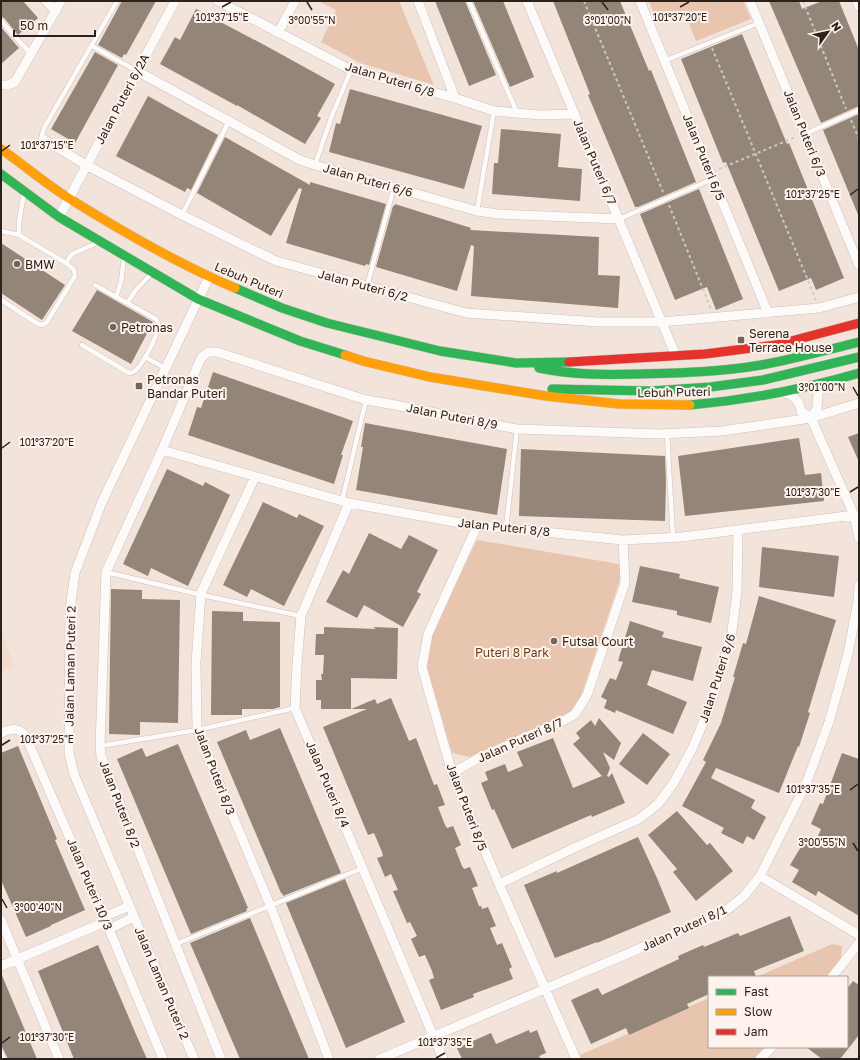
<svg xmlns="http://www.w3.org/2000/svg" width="860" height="1060" font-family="'Golos Text',sans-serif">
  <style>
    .built { fill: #f3dccc }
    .green { fill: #e8c5ae }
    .building { fill: #948579 }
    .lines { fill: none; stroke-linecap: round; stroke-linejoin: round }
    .lane-casing { stroke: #ccc1ba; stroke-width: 5.5 }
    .street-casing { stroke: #ccc1ba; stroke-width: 10 }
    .fast-casing { stroke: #ccc1ba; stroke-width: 10 }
    .slow-casing { stroke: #ccc1ba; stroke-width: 10 }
    .jam-casing { stroke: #ccc1ba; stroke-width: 10 }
    .path { stroke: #ccc8c4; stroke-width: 2; stroke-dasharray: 3 3; stroke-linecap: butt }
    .lane { stroke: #fdfbfa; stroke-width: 4.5 }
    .street { stroke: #fdfbfa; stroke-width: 9 }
    .fast { stroke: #30b455; stroke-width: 9 }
    .slow { stroke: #ff9f0a; stroke-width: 9 }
    .jam { stroke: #e5322d; stroke-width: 9 }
    .ticks { fill: none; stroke: #2b221c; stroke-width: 1.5 }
    .poi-dot { fill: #71665f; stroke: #fdf3ec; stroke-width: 1.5 }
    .labels { text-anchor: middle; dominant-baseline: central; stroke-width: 4; stroke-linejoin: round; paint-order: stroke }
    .street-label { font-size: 12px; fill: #2b221c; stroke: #fdf3ec }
    .poi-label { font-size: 12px; fill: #2b221c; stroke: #fdf3ec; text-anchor: start }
    .park-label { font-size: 12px; fill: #6f3c12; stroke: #fdf3ec }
    .ticks-label { font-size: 10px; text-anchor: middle; fill: #2b221c; stroke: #fdf3ec; stroke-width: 4; stroke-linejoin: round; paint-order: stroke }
  </style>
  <rect width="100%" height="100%" fill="#f2e4db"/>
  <path class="built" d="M1,633L15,666L1,672Z"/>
  <path class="green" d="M319,1H399L434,85L360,63L321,42L336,10Z
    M649,1H743L751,19L696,41L684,12L657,23Z
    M477,540L619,564L621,577L578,705L561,718L470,757L452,753L427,667L433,632Z
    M832,944L842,946L840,964L829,977H756Z
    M709,998V1047H768L756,1059H581L580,1055Z"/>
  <path class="building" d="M1,1H23L38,18L18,35L4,18L1,17Z
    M122,1H156L126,55L124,54L122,58L98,45Z
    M435,1H465L496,75L469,86Z
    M473,1H503L534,77L510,87Z
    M553,1H620L649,71L651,70L696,182L638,207H635L588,95L590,94Z
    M769,1H799L802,9L822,1H839L859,50V106L821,123Z
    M196,9L268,47L335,84L317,116L321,118L305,144L237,105V106L160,64L175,37L180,40Z
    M1,27L19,48L1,64Z
    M742,34L787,144L789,143L844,278L816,290L811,278L779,291L726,162L723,163L681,59Z
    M95,52L118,65L75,143L51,129Z
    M350,89L482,126L464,189L329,152L336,123L340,124Z
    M148,96L218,135L191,190L187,188L185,192L116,156Z
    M859,114V217L823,130Z
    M501,129L561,134L558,167L582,169L580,201L492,194L494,163H498Z
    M225,137L310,185V182L386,204L369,265L366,264L365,266L286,243L302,189L299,188L271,236L197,193Z
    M699,189L743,299L716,310L707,287L675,300L640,214Z
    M395,204L471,228L470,230L599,237L598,275L620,276L618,308L471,296L474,246L471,245L457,291L376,267L393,206H394Z
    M1,243L65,285L42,320L1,293Z
    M97,290L153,322L131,364L72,331Z
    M213,372L353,421L341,455H343L334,484L188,435L197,407L201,408Z
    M365,423L507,449L497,515L356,490L363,447H361Z
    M859,433V462L848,437Z
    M799,438L805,475L821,473L824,501L685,516L678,456Z
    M521,449L665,456L666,482L665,521L519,516Z
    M167,469L203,486L205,482L230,495L188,586L151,568L148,576L123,564Z
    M263,502L297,518L299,514L324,526L284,606L251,589L247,597L223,585Z
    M369,533L401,549L409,535L438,550L417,592L421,594L403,627L364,605L357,618L326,602L343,570L349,574Z
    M762,547L839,556L834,597L759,587Z
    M640,566L680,574L679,578L719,587L711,623L677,615V611L632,602Z
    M111,589L142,590V599L180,600L178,723L140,722V735L109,734Z
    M759,596L836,620L808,712L810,713L799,747L798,746L779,793L716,768L711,778L755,800L751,808L766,817L754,840L747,836L743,844L721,833L724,828L682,806L706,762L703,760L721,723L735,677H733L743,643L746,644Z
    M212,611L243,612V621L280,622V707L273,709H242V715H211Z
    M630,621L664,632L662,637L702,647L693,681L652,670L647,685L687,702L673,734L616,710L615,713L604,708L607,700L601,697L610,678L616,680L623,662L618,661Z
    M324,627L376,629L373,627L398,628L397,679L351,678V709L375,699L377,704L391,698L409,741L416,738L434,785L437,784L445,805L438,807L445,825L447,828L453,826L461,845L455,848L462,866L464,869L470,867L478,886L472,888L479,906H481L482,909L488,907L496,926L490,928L497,945L502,943L512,967L509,969L513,979L473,994L474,997L441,1010L429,980L434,978L432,971L425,955L419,957L411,939L417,936L410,922L407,923L393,891L398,890L391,874L385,877L377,858L383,856L382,852L374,833L368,835L323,727L367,709H321V700H316V680H322L321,674H323L324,655H315L316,634H324Z
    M599,718L621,743L614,760L603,752L610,768L607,776L609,777L612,773L625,803L592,817L591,815L512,849L494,809L492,810L481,783L488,780L485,772L505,764L508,772L523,766L517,752L553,738L573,788L602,776L573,744L580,738L576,733L591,720L595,726Z
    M280,728L341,873L283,896L282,893H281L217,742L246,730L250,740Z
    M643,733L670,754L647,785L619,764Z
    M178,744L248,908L246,909L247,911L191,934L117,759L142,748L146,757Z
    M18,746L57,839L55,840L85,910L51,925V926L26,937L1,880V753Z
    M842,753L859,759V916L818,891L816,896L792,882L799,870L790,865L805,840L814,846L821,829L811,824L820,803L823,804Z
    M677,811L707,845L710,843L733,871L696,901L673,872L677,869L648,835Z
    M638,837L657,878L671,912L597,943V942L555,958L524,885L557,871V873Z
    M345,879L405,1022L346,1048L286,903Z
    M790,916L804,951L754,971L756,977H709V994L687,1004L689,1008L629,1035L626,1028L591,1044L571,1000L598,988L602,995L679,959L678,956L703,945L704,947L738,933L740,936Z
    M250,918L309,1059H240L190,943Z
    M98,945L135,1032L147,1059H74L38,971Z
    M1,973L37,1059H8L3,1049L1,1044Z
    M853,981L859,985V1035L840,1059H822L806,1047H847V989Z
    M529,1030L530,1033L537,1030L546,1053L539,1056L541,1059H462L457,1048L491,1033L496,1044Z"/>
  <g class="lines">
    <defs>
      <path id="lane" d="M469,1L517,113
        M1,21L31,54
        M92,46L137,71
        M664,61L759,23
        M805,134L859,110
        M43,139L42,135L44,128L117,1
        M315,165L331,118L351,70
        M477,211L494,111
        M182,215L229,121
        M619,219L713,179
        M1,231L19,235L66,263L74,270L75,276L47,322L42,325L38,324L1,300
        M19,235V222L24,193
        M66,263L72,254L99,242
        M367,286L394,187
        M116,297L121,282L124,258
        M127,303L136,290L152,273
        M82,345L129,373C132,373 132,373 135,371C142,365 159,335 158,325C158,322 158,322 156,319L95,285
        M145,357L165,368
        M667,434L673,537
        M342,501L366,400
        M506,528L517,429
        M106,572L202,595L301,616
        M100,746L197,730L295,708
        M176,944L363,868
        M1,1052L4,1059"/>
      <path id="street" d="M46,1L56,11
        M218,1L351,70L455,98L494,111L540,115L575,114
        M418,1L455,98
        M527,1L676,356
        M640,1L768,313
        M750,1L859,265
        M857,1L859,6
        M278,33L295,1
        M137,71L300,160L315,165L477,211L498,214L619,219
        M1,85H8L15,82L61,1
        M43,139L86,165L182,215L276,261L466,313L598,322H662L819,308L859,297
        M59,217L175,1
        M784,392C794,396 799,400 801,411L811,418L854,515L859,538
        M811,418L817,408L818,393L824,383
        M162,450L349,503L477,526L506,528L623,540L682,537L854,515
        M255,477L201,593L196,663L197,730L270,905L329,1059
        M349,503L301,616L297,665L295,708L443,1059
        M477,526L428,634L422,667L452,773L499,884L576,1059
        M1,733C11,729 19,726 26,737L104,917L163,1059
        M452,773L479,758L567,719L575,714L587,695L625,583L623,540
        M760,876L859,935
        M499,884L574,848L639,819L658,804L673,784L692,749L709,709L732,631L737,592L738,530
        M1,920L59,1059
        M109,929L134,917
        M1,966L100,924L104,917L129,906
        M832,977L859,943
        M194,1059L74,774L69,753L70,609L75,573L102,502L209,277
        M221,1059L101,756L100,746L106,572L162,450L201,358L208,352H217L366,400L390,404L517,429L659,434L722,431L811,418L859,403
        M380,1059L723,913L744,896L760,876L806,784L829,722L848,654L858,601L859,585
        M760,1059L772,1047"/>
      <path id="fast" d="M1,174L59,217L198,299L300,341L345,355
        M235,288L282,308L327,323L440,351L516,363L569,362
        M539,368C573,375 605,375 639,374C680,373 721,372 761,365C794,359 826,350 859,342
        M552,389L651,391L710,387L763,380L859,357
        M690,405C747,400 804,389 859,373"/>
      <path id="slow" d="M1,149C24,165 46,184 70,199C123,232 178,264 235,288
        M345,355L363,361L430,377L546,396L619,404L690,405"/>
      <path id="jam" d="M569,362L705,354L776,345L859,323"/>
    </defs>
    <use href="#lane" class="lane-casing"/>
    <use href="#street" class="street-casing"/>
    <use href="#fast" class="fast-casing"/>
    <use href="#slow" class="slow-casing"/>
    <use href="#jam" class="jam-casing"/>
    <path class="path" d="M584,1L663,192
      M803,1L846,109
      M712,48L816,300
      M851,120L859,139
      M719,169L796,137
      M669,205L711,309"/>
    <use href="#lane" class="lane"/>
    <use href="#street" class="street"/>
    <use href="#fast" class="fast"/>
    <use href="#slow" class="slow"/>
    <use href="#jam" class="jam"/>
  </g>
  <path class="ticks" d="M307,2L312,10M602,2L608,10M222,7L231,2M680,7L689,2M2,151L10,145M850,195L858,189M853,387L858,396M2,448L10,442M850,492L858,487M2,745L10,740M850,790L858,784M853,843L858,851M2,899L7,908M2,1043L10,1037M436,1058L445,1053"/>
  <g class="poi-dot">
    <circle cx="17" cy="264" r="4"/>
    <circle cx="113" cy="327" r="4"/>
    <rect x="737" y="336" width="8" height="8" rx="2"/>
    <rect x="135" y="382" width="8" height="8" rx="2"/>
    <circle cx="554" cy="641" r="4"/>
  </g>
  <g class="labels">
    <g class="street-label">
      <text transform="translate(390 79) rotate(17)">Jalan Puteri 6/8</text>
      <text transform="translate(122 99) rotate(-62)">Jalan Puteri 6/2A</text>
      <text transform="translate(805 133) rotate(68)">Jalan Puteri 6/3</text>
      <text transform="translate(704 157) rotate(68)">Jalan Puteri 6/5</text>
      <text transform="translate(595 162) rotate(67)">Jalan Puteri 6/7</text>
      <text transform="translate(368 180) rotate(16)">Jalan Puteri 6/6</text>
      <text transform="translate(249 280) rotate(23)">Lebuh Puteri</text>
      <text transform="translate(363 285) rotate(15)">Jalan Puteri 6/2</text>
      <text transform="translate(674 392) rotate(-1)">Lebuh Puteri</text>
      <text transform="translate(452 416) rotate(11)">Jalan Puteri 8/9</text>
      <text transform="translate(504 527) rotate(6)">Jalan Puteri 8/8</text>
      <text transform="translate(70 666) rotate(-89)">Jalan Laman Puteri 2</text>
      <text transform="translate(717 678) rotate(-72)">Jalan Puteri 8/6</text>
      <text transform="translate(520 740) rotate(-24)">Jalan Puteri 8/7</text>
      <text transform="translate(215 771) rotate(69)">Jalan Puteri 8/3</text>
      <text transform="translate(328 784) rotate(67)">Jalan Puteri 8/4</text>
      <text transform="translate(120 804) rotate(69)">Jalan Puteri 8/2</text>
      <text transform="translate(467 807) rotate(69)">Jalan Puteri 8/5</text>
      <text transform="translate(90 884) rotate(67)">Jalan Puteri 10/3</text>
      <text transform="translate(684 928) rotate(-25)">Jalan Puteri 8/1</text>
      <text transform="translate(162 983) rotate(67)">Jalan Laman Puteri 2</text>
    </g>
    <g class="poi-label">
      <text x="25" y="264">BMW</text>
      <text x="121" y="327">Petronas</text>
      <text x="749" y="333">Serena<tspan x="749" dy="14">Terrace House</tspan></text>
      <text x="147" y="379">Petronas<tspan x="147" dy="14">Bandar Puteri</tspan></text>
      <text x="562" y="641">Futsal Court</text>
    </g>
    <g class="park-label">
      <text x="512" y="652">Puteri 8 Park</text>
    </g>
  </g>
  <g class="ticks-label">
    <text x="222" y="21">101°37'15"E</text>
    <text x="680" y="21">101°37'20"E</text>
    <text x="312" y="24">3°00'55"N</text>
    <text x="608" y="24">3°01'00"N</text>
    <text x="47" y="149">101°37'15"E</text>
    <text x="813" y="198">101°37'25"E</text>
    <text x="822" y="391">3°01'00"N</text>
    <text x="47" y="446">101°37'20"E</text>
    <text x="813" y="496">101°37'30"E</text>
    <text x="47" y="743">101°37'25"E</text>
    <text x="813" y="793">101°37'35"E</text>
    <text x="822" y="846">3°00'55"N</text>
    <text x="38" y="911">3°00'40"N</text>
    <text x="47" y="1041">101°37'30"E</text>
    <text x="445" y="1046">101°37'35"E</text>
  </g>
  <rect width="860" height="1060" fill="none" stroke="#2b221c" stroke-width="4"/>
  <rect x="708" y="976" width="140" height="72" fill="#fdf3ec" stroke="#a99f99"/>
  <rect x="716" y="989" width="20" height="6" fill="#30b455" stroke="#a99f99"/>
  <text x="744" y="996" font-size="12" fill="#2b221c">Fast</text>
  <rect x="716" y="1009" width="20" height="6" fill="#ff9f0a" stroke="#a99f99"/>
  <text x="744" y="1016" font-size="12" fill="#2b221c">Slow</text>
  <rect x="716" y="1029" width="20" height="6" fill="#e5322d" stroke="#a99f99"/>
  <text x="744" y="1036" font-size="12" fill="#2b221c">Jam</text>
  <g transform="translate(828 32) rotate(57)" stroke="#fdf3ec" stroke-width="3" paint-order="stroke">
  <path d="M0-3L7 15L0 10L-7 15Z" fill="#2b221c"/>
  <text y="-6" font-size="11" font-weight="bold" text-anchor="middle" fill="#2b221c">N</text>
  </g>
  <path d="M14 30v6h81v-6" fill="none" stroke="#2b221c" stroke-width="2"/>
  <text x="20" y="30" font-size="12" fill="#2b221c" stroke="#fdf3ec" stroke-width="3" paint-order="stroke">50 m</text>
</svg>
